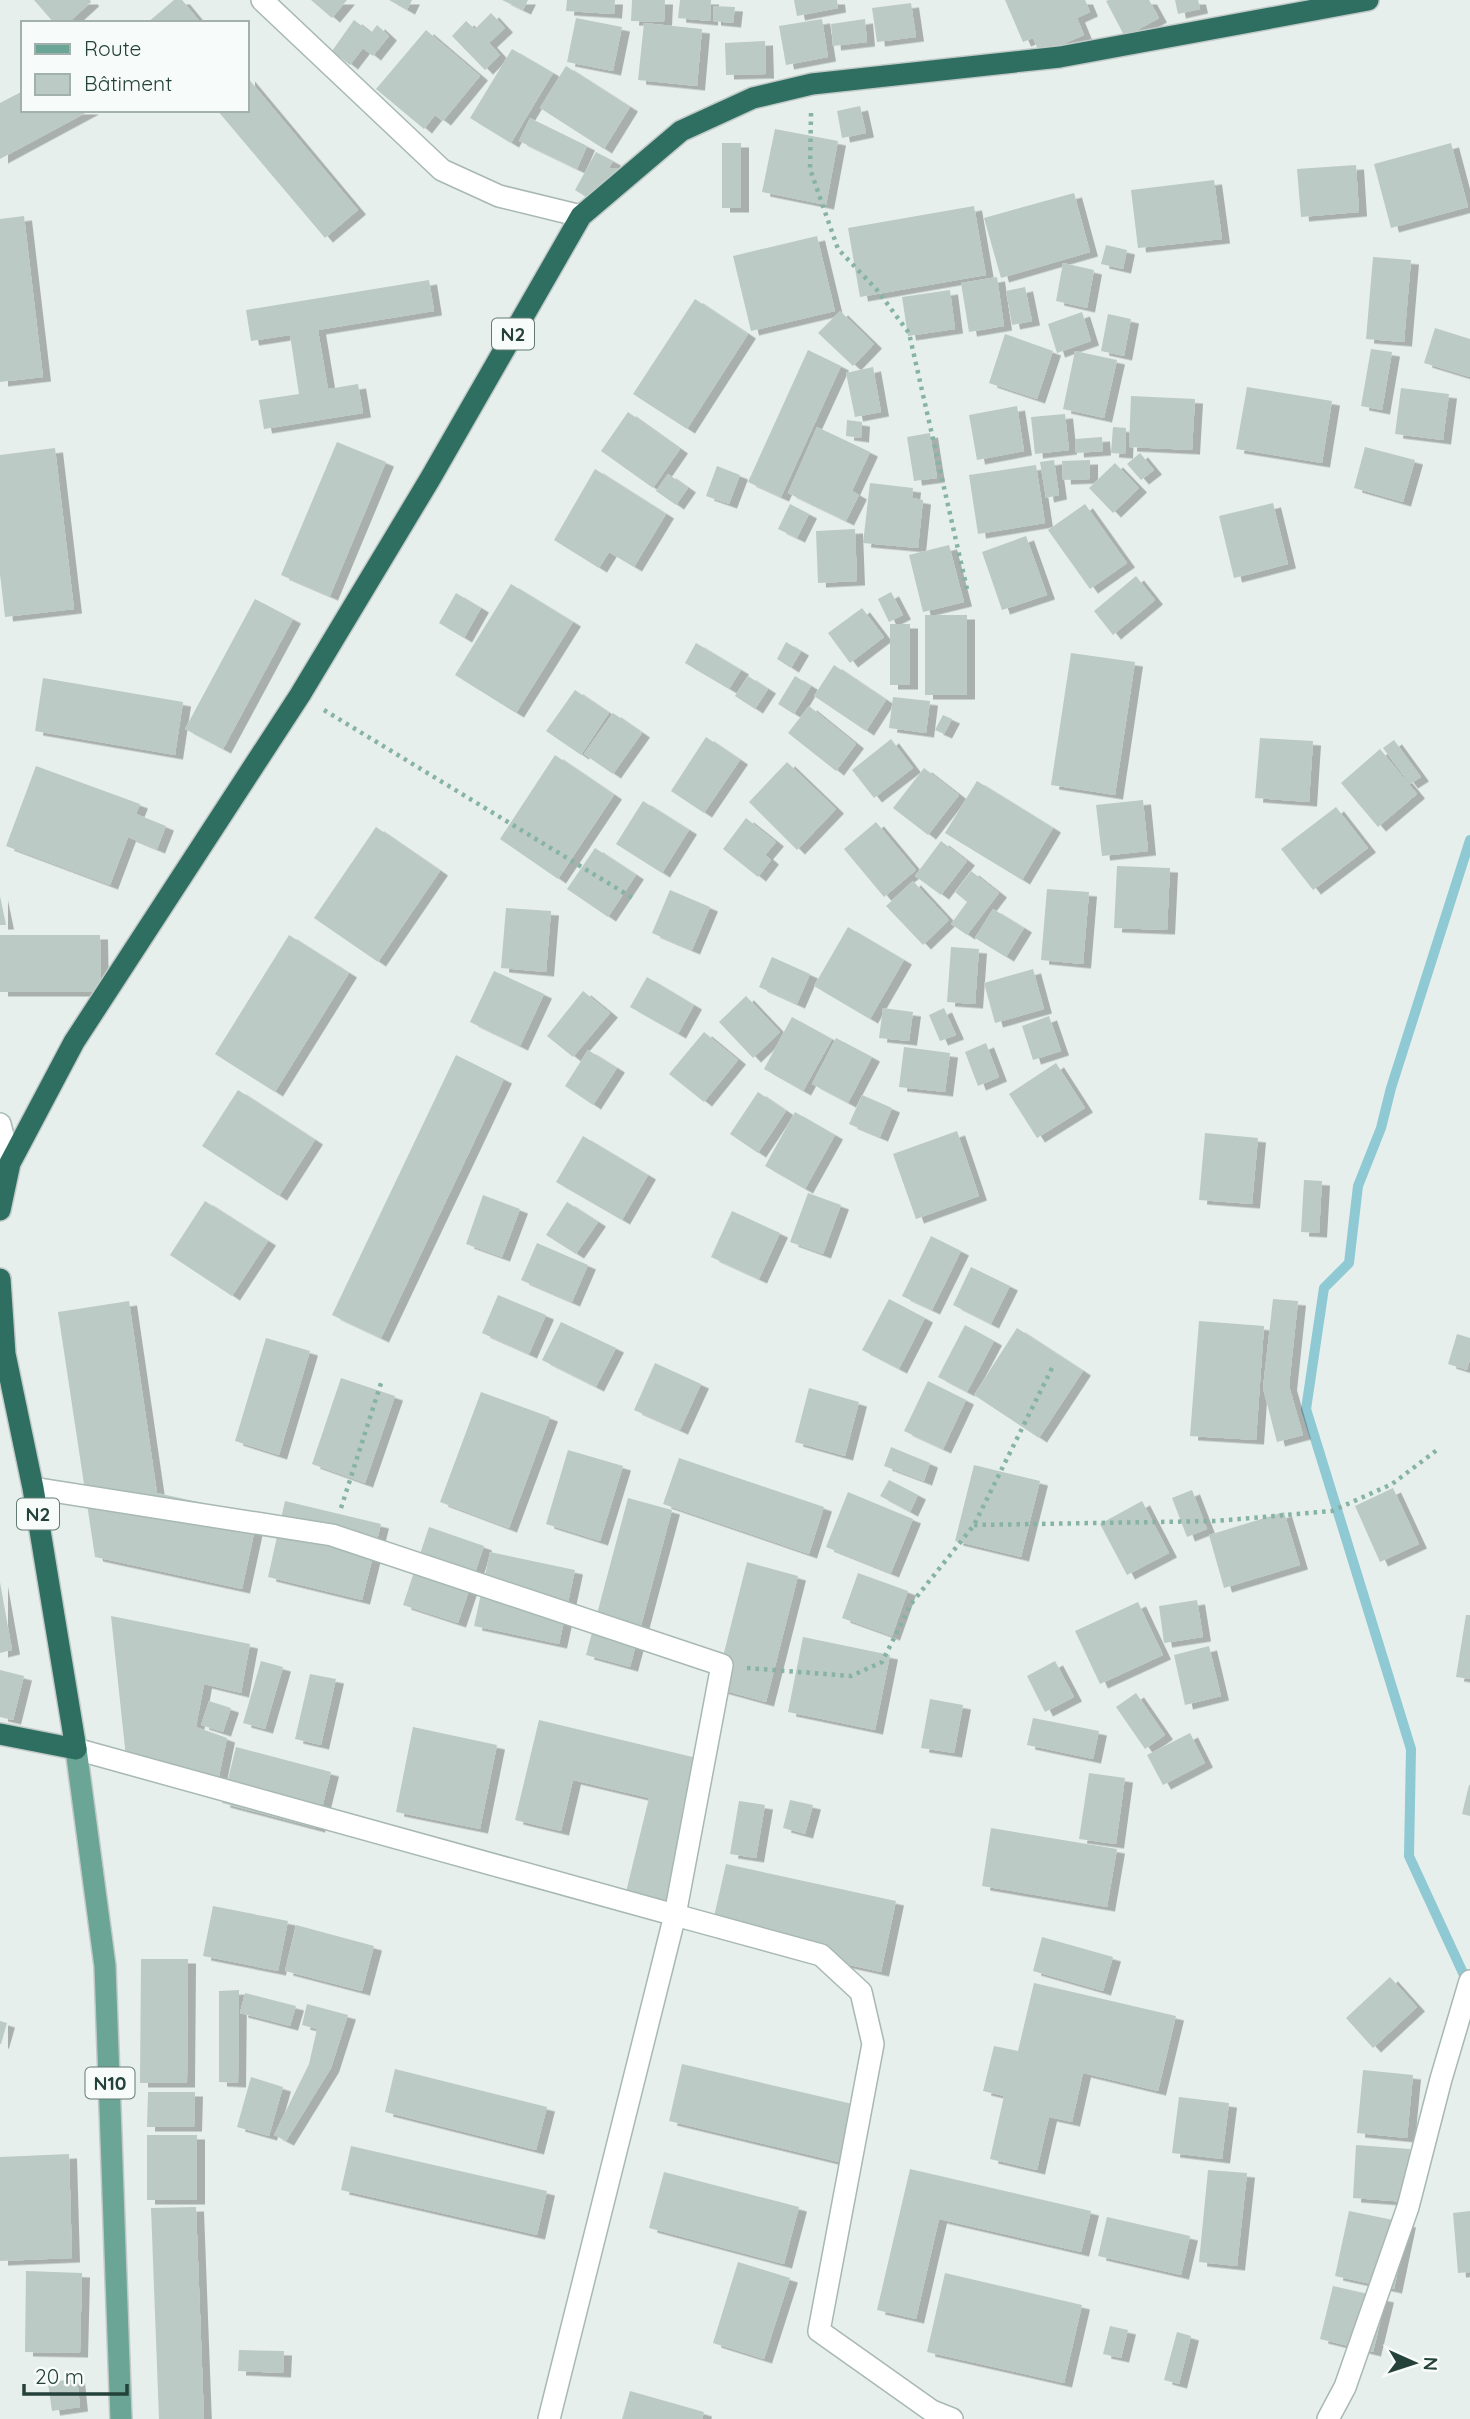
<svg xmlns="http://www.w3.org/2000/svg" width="1470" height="2419" font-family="Quicksand,sans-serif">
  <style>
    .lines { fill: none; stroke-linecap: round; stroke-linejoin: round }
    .stream { stroke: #8ec9d4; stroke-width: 10 }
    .building { fill: #bbcac4; filter: url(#shadow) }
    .street-casing { stroke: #a8b8b2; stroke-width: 24 }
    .secondary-casing { stroke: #a4bbb3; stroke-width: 24 }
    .primary-casing { stroke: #c2cac8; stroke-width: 24 }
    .highway-casing { stroke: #c2cac8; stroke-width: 24 }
    .path { stroke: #86b3a5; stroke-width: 4.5; stroke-dasharray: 3.5 5; stroke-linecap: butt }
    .street { stroke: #fff; stroke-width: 21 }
    .secondary { stroke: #fff; stroke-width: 21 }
    .primary { stroke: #6aa596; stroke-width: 21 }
    .highway { stroke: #2f6f62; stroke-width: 21 }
    .labels { text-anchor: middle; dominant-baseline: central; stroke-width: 5; stroke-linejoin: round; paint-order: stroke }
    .shield { fill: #f7fbf9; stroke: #637a73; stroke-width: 2 }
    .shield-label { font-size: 19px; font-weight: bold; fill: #24423a }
  </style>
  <defs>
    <filter id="shadow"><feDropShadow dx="8" dy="4.5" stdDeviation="0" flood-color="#0004"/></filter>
  </defs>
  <rect width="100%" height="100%" fill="#e6efeb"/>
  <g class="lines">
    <path class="stream" d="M1469,1986L1409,1856L1411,1749L1306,1409L1324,1288L1349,1263L1358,1186L1381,1128L1391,1088L1470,840"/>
  </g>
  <path class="building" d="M34,0H90L91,2L68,23H54Z
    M174,0H182L201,23H147Z
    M311,0H347L332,18Z
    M389,0H412L407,10Z
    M502,0H528L523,10Z
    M567,0H615L614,14L566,11Z
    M632,0H665L664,22L631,21Z
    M680,0H711L710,21L678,18Z
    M794,0H837L838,8L797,16Z
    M1005,0H1085L1090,12L1077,18L1084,35L1040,54L1033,38L1023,42Z
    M1109,0H1149L1159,18L1125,37L1106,1Z
    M1175,0H1198L1200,9L1178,14Z
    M911,3L916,37L877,42L872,8Z
    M713,6L735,7L733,23L713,21Z
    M491,13L505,28L489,43L500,55L485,70L452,36L466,21L475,29Z
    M576,18L622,27L613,71L567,62Z
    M822,19L828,57L786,65L779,26Z
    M865,19L867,42L833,46L831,24Z
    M354,20L371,33L377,25L389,36L373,56L363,48L350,65L332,51Z
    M644,23L702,29L697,86L638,80Z
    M426,30L480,76L443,121L435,115L424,129L376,89Z
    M765,41L766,74L726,75L725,43Z
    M512,49L553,73L511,143L470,118Z
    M566,66L630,107L604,149L540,108Z
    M247,77L358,210L325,238L217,110H247Z
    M23,91V110H91L0,159V103Z
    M860,106L866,133L842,138L837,111Z
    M530,118L587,146L577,169L519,141Z
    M775,129L838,141L826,205L762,192Z
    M722,143H741V208H722Z
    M1451,143L1468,207L1391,228L1374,164Z
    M596,152L613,161L609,168L619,169L602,184L591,200L575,190Z
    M1356,165L1359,212L1301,217L1297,169Z
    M1214,180L1222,239L1138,248L1131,190Z
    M1074,193L1090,252L1001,278L984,218Z
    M974,206L986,275L860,297L848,228Z
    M24,216L43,377L0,382V219Z
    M817,236L835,311L751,331L733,256Z
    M1106,245L1127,250L1123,269L1101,264Z
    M1373,257L1411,260L1404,342L1366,339Z
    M1063,263L1094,270L1087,308L1056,301Z
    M997,277L1004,326L969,332L961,283Z
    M429,280L434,311L318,330L328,389L358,384L363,413L264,429L259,400L299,394L290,335L251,341L246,310Z
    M1025,287L1032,321L1012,325L1006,291Z
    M950,290L955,329L908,336L902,297Z
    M695,299L748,334L687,429L633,394Z
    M840,311L874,344L853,366L818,333Z
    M1082,312L1091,341L1057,353L1048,324Z
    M1108,314L1131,319L1124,356L1101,351Z
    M1435,328L1470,339V377L1424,363Z
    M1005,334L1053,351L1037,399L989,383Z
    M1371,349L1392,352L1382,410L1361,406Z
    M808,350L841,366L781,497L748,482Z
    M1075,351L1117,360L1104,418L1063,409Z
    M873,367L881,412L855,417L846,373Z
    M1247,387L1332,401L1322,463L1236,449Z
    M1401,388L1449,394L1443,440L1395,434Z
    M1131,396L1195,399L1192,450L1129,447Z
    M1017,406L1024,451L977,460L969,415Z
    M628,412L680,449L653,488L601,451Z
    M1065,414L1069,450L1035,454L1031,417Z
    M847,420L862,422L861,438L846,436Z
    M817,427L870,452L852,491L859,495L846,521L788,493Z
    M1113,427L1126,428L1125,454L1111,453Z
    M930,433L937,478L914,481L907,437Z
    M1102,437L1103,451L1076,453L1075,439Z
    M337,442L386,462L330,596L281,575Z
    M1365,447L1415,460L1403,502L1354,488Z
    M55,448L74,609L5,617L0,574V455Z
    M1140,453L1154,470L1141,480L1127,464Z
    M1054,460L1059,495L1046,498L1040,462Z
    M1090,460V479L1063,480L1062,461Z
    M1115,463L1139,488L1113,513L1089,488Z
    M1036,465L1045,523L978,534L969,475Z
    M717,466L740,475L729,504L706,496Z
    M595,469L666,514L634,567L609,552L599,568L554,540Z
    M668,474L688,488L676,505L656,491Z
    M870,483L913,488L912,498L923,500L918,548L863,543Z
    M1273,503L1288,564L1234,578L1219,516Z
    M790,504L809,514L797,538L778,529Z
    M1085,504L1127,563L1090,589L1048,530Z
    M855,529L857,581L818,583L816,531Z
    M1026,536L1047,595L1002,610L982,552Z
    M949,545L964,602L923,612L909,555Z
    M1136,576L1155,600L1113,635L1094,611Z
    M511,584L573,622L516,713L455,675Z
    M891,592L903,615L889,622L878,599Z
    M456,593L481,608L464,638L439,623Z
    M255,599L293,619L223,749L185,729Z
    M862,608L884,637L850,663L828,633Z
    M925,615H967V695H925Z
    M890,624H910V685H890Z
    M786,642L801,651L791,668L777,659Z
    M696,643L741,670L729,689L685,663Z
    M1071,653L1135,662L1115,795L1051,785Z
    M834,665L886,700L866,731L814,696Z
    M748,676L768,689L755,709L735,696Z
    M795,676L811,686L794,714L778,704Z
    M43,678L183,702L175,755L35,731Z
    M575,690L609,713L581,755L546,731Z
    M893,697L930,701L926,733L889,728Z
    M809,706L856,744L836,771L788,733Z
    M613,713L642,733L613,774L584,754Z
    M943,715L952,719L944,734L935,730Z
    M706,737L740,760L704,813L671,791Z
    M1260,738L1313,741L1309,802L1255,798Z
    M891,739L913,768L874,798L852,770Z
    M1394,740L1421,777L1410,784L1383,748Z
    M1380,749L1417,794L1378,827L1341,783Z
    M555,755L614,795L558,879L500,839Z
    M787,762L836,809L797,850L749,802Z
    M36,766L140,804L136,814L166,826L157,849L128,837L110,885L6,846Z
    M924,768L959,795L928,835L893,808Z
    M977,781L1053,828L1022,880L945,833Z
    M1143,800L1148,851L1102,856L1096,805Z
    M643,801L689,830L662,873L616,844Z
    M1336,807L1368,848L1313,890L1281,849Z
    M746,818L776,842L765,855L771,860L758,877L723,849Z
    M876,822L916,870L884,897L844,849Z
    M376,827L440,871L378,962L314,918Z
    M941,841L967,861L941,895L915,876Z
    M595,848L636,875L608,917L567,889Z
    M1117,866L1170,868L1167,930L1114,928Z
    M971,871L999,893L967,935L951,924L967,902L955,892Z
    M913,881L949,920L923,945L886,906Z
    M1047,889L1089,892L1083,964L1041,960Z
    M670,890L710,907L692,950L652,933Z
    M0,896L6,925H0Z
    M506,908L551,911L546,972L501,968Z
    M993,909L1024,928L1006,957L975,938Z
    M848,927L904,960L870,1019L814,986Z
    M0,935H100L101,992H0Z
    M289,935L349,973L275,1092L215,1054Z
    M951,947L979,949L975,1004L947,1002Z
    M772,957L810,974L797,1004L759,987Z
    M1033,969L1044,1009L995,1023L984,983Z
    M494,971L544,994L520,1046L470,1022Z
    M647,977L694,1005L678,1034L630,1007Z
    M583,991L610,1013L573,1057L547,1036Z
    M746,996L780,1032L753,1058L719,1022Z
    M883,1008L913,1012L909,1041L879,1038Z
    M944,1008L956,1035L940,1041L929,1015Z
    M1049,1016L1061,1051L1033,1060L1022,1026Z
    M792,1017L832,1039L803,1091L764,1069Z
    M704,1032L738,1060L704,1102L669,1074Z
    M836,1038L872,1057L848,1103L812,1084Z
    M986,1043L999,1077L978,1086L965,1052Z
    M904,1047L950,1053L945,1092L899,1087Z
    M588,1050L617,1068L593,1105L565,1086Z
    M456,1055L504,1079L381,1338L332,1315Z
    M1056,1063L1085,1108L1037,1138L1009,1094Z
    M238,1090L315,1140L279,1196L202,1146Z
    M758,1092L786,1111L758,1153L730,1134Z
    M862,1095L892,1108L880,1137L849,1124Z
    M795,1112L835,1135L805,1189L765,1166Z
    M957,1131L979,1196L916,1219L893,1154Z
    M1205,1133L1258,1138L1252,1204L1199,1200Z
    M583,1136L648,1175L622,1220L556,1182Z
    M1304,1180L1322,1181L1319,1233L1301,1232Z
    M808,1193L841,1205L823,1254L790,1242Z
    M483,1195L520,1209L502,1257L466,1244Z
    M205,1201L268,1241L232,1296L170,1255Z
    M567,1202L598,1222L576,1254L546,1235Z
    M732,1211L780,1233L759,1279L711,1257Z
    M931,1236L961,1251L932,1310L902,1296Z
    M537,1243L588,1265L572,1302L521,1280Z
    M971,1267L1010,1286L991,1324L953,1305Z
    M498,1295L546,1315L529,1354L482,1333Z
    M889,1299L925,1318L899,1369L862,1350Z
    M1273,1299L1298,1301L1289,1386L1303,1435L1277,1442L1263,1388Z
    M129,1301L157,1493L258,1515L242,1589L95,1557L58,1312Z
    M1199,1321L1264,1326L1256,1440L1190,1436Z
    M561,1322L616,1348L596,1387L542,1360Z
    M965,1325L994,1341L967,1392L938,1377Z
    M1017,1328L1083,1371L1039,1438L974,1395Z
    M1457,1334L1470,1338V1359L1467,1370L1448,1364Z
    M266,1338L310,1351L279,1455L235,1441Z
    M655,1363L701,1384L680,1430L634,1410Z
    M341,1378L395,1396L365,1483L312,1464Z
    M928,1381L966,1400L943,1449L904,1431Z
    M809,1388L859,1402L845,1456L795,1442Z
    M481,1392L550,1417L509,1528L440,1502Z
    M891,1447L930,1463L924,1481L884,1466Z
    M568,1450L623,1466L600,1541L546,1524Z
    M679,1458L824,1507L809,1554L663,1504Z
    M974,1465L1040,1481L1021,1557L955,1541Z
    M889,1480L918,1495L910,1512L880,1496Z
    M1393,1488L1419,1544L1380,1562L1355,1506Z
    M1192,1490L1207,1529L1187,1537L1172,1498Z
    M848,1492L913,1519L891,1573L826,1547Z
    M628,1498L672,1510L630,1667L586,1655Z
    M285,1501L381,1524L362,1600L268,1577Z
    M1142,1501L1169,1553L1127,1575L1100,1524Z
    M1284,1512L1300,1565L1224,1588L1209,1535Z
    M429,1527L484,1546L458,1623L403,1605Z
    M490,1552L575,1570L559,1644L474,1626Z
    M747,1562L798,1576L766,1702L715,1688Z
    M858,1573L908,1591L892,1636L842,1618Z
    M0,1582L12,1650L0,1653Z
    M1197,1600L1203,1637L1164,1643L1159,1606Z
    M1138,1602L1163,1655L1100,1684L1075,1631Z
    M1466,1615H1470V1679L1456,1677Z
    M111,1616L250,1644L241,1693L204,1684L196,1727L227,1738L216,1791L127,1767Z
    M803,1637L890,1655L875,1730L788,1712Z
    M1209,1646L1221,1696L1185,1705L1174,1655Z
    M261,1661L283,1667L265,1729L243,1723Z
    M1055,1661L1074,1697L1045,1712L1027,1676Z
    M0,1670L24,1676L13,1720L0,1717Z
    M310,1674L336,1679L321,1745L295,1739Z
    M1136,1693L1165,1735L1145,1749L1116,1707Z
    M930,1699L963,1705L954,1753L921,1748Z
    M209,1701L231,1708L223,1732L201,1725Z
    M1033,1718L1099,1731L1093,1759L1027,1745Z
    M539,1720L705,1760L670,1907L625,1896L649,1798L573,1780L561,1831L515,1820Z
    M413,1727L497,1745L480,1829L396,1812Z
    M1190,1733L1205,1763L1163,1785L1147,1755Z
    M236,1747L331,1772L317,1828L222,1803Z
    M1089,1773L1125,1778L1116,1844L1079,1839Z
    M1469,1785H1470V1816L1462,1814Z
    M790,1800L813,1805L805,1834L783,1828Z
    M739,1801L765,1805L756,1858L730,1854Z
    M991,1828L1117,1849L1107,1907L982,1886Z
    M726,1864L896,1901L881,1972L710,1934Z
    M213,1906L288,1921L278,1971L203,1956Z
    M296,1925L374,1946L362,1991L285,1971Z
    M1042,1937L1113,1957L1103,1991L1033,1971Z
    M141,1959H188L187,2083H140Z
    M1390,1977L1417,2007L1373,2048L1346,2018Z
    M1034,1983L1176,2016L1158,2091L1083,2073L1072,2122L1049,2117L1037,2170L990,2159L1004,2096L983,2091L994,2046L1018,2051Z
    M239,1990L238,2083L219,2082V1991Z
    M245,1993L296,2006L290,2026L240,2013Z
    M307,2004L348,2015L331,2068L286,2141L274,2135L309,2064L317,2029L302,2025Z
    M0,2021L7,2023L1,2044H0Z
    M682,2064L861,2106L847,2164L669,2121Z
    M395,2069L547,2107L536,2150L385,2112Z
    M1363,2070L1413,2075L1407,2138L1357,2133Z
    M251,2077L283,2087L269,2136L237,2127Z
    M148,2092H195L194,2127H147Z
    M1179,2097L1229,2103L1222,2159L1172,2153Z
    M147,2135H197V2200H147Z
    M1356,2145L1410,2149L1406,2202L1353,2198Z
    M351,2146L547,2191L537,2235L341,2190Z
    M69,2154L72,2258L0,2261V2157Z
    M910,2169L1091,2211L1081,2252L939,2219L916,2319L877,2310Z
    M1208,2170L1247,2173L1237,2266L1199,2262Z
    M664,2172L799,2207L784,2264L649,2228Z
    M196,2207L204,2419H159L151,2208Z
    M1349,2211L1408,2223L1394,2289L1335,2276Z
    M1470,2211V2272L1458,2273L1453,2213Z
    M1107,2217L1190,2236L1181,2275L1098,2256Z
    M738,2262L790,2278L764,2359L713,2343Z
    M26,2271L82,2273L80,2353L25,2352Z
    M945,2273L1082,2305L1064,2383L927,2352Z
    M1333,2286L1386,2298L1373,2352L1320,2339Z
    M1110,2326L1128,2330L1121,2358L1103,2354Z
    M1177,2332L1191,2336L1179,2384L1164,2380Z
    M239,2350L284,2351L283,2373L238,2371Z
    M77,2378L80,2407L52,2411L48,2383Z
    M630,2391L704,2412L702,2419H622Z"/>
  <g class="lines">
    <defs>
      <path id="street" d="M262,0L442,170L499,196L581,216
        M33,1488L332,1535L722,1665L675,1915L76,1749
        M549,2419L675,1915L821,1955L861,1992L873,2044L819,2331L932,2411L952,2419
        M1328,2419L1345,2387L1408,2207L1441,2079L1470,1981"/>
      <path id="secondary" d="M0,1124L10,1163"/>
      <path id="primary" d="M76,1749L105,1966L121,2419"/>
      <path id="highway" d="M0,1210L10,1163L74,1042L300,695L430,479L581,216L681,131L753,98L812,84L1060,57L1368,0
        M0,1279L5,1354L33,1488L76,1749L0,1734"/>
    </defs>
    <use href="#street" class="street-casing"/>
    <use href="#secondary" class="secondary-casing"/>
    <use href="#primary" class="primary-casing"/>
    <use href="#highway" class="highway-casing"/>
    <path class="path" d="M811,113L810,169L838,249L877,290L909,333L967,589
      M324,710L636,900
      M341,1508L382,1380
      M974,1525L1216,1521L1332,1511L1392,1484L1437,1450
      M747,1668L851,1676L882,1662L911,1604L974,1525L1052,1368"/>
    <use href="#street" class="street"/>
    <use href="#secondary" class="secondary"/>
    <use href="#primary" class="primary"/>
    <use href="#highway" class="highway"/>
  </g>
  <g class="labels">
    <g class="shield">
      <rect x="492" y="318.5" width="42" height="31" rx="5"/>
      <rect x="17" y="1498.5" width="42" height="31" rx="5"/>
      <rect x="85.5" y="2067.5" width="49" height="31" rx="5"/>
    </g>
    <g class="shield-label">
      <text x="513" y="334">N2</text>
      <text x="38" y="1514">N2</text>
      <text x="110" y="2083">N10</text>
    </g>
  </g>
  <rect x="21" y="21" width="228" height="91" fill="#f7fbf9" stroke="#a3b1ad" stroke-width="2"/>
  <rect x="35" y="44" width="35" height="10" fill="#6aa596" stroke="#a3b1ad" stroke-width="2"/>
  <text x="84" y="56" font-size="21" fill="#24423a">Route</text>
  <rect x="35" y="74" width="35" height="21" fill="#bbcac4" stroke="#a3b1ad" stroke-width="2"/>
  <text x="84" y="91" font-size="21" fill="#24423a">Bâtiment</text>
  <g transform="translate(1414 2363) rotate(93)" stroke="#f7fbf9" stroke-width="5" paint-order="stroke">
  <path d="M0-5L12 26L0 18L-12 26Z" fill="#24423a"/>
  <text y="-10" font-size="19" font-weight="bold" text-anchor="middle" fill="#24423a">N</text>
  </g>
  <path d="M24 2384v10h103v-10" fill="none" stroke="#24423a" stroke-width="3.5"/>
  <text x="35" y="2384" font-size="21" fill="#24423a" stroke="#f7fbf9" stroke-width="5" paint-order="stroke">20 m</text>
</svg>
